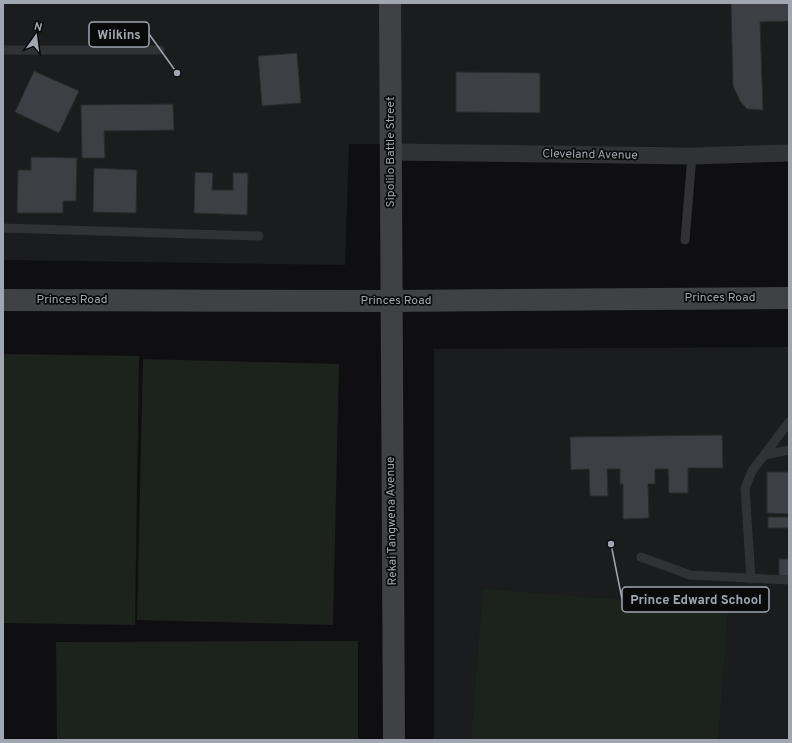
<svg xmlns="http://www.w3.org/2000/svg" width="792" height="743" font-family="Overpass,sans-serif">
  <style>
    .built { fill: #1b1c1d }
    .green { fill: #1c231c }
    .building { fill: #3e3f44; stroke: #292a2d }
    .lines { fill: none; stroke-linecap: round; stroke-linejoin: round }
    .lane { stroke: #303235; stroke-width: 9 }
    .street { stroke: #303235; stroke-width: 17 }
    .secondary { stroke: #3f4145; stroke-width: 22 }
    .labels { text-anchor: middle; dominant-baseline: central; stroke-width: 3.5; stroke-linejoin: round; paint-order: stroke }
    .street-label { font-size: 12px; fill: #a1a7b1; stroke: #0a0a0b }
    .leader { fill: none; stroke: #a1a7b1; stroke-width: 1.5 }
    .callout-dot { fill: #a1a7b1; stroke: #0a0a0b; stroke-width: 1.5 }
    .callout { fill: #0a0a0b; stroke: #a1a7b1; stroke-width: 1.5 }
    .callout-label { font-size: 13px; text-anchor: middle; font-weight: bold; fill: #a1a7b1 }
  </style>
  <rect width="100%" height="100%" fill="#0f0f11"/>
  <path class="built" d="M3,3H789V148L349,144L345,265L3,260Z
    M789,347V740H434V349Z"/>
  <path class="green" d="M3,354L139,356L135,625L3,623Z
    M143,359L339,364L333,625L137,620Z
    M483,589L728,608L718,740H471Z
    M358,641V740H57L56,642Z"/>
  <path class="building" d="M731,3H789V21L760,22L763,110L747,109L740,101L733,86Z
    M297,53L301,103L262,106L258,56Z
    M34,71L79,91L59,133L15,112Z
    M456,72L540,73V113L456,112Z
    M173,104L174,130L104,131L105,158H82L81,105Z
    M31,157L77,158L76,201H63V213H17L18,170H31Z
    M94,168L137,170L136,213L93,212Z
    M195,172L213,173L212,190H233V173H248L247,215L194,213Z
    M722,435L723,468H688V493H669L668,469H655V484H648L649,518L623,519V484H620V469H607L608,496H590L589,469L571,470L570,437Z
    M767,472H789V514L767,513Z
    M768,517H789V528H768Z
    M779,559H789V576H779Z"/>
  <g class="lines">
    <path class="lane" d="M3,50H160
      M3,228L259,236
      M685,240L692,156
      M765,455L789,450
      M641,557L690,575L789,580
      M751,579L745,488L752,471L789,422"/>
    <path class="street" d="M391,152L692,156L789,153"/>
    <path class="secondary" d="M390,3L394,740
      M3,300L390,301L789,298"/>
  </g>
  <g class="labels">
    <g class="street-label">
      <text transform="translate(391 152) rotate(-90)">Sipolilo Battle Street</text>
      <text transform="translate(590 155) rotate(1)">Cleveland Avenue</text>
      <text x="720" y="298">Princes Road</text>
      <text x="72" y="300">Princes Road</text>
      <text x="396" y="301">Princes Road</text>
      <text transform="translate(392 521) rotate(-91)">Rekai Tangwena Avenue</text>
    </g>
  </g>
  <path class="leader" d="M177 73L149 34M611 544L622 599"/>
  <g class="callout-dot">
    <circle cx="177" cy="73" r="4"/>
    <circle cx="611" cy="544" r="4"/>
  </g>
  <g class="callout">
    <rect x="89" y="22" width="60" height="25" rx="4"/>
    <rect x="622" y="587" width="147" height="25" rx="4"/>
  </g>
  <g class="callout-label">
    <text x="119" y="39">Wilkins</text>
    <text x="696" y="604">Prince Edward School</text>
  </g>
  <rect width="792" height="743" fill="none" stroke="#a1a7b1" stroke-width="8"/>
  <g transform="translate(36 36) rotate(14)" stroke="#0a0a0b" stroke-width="3" paint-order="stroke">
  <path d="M0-3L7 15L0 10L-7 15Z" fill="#a1a7b1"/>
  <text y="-6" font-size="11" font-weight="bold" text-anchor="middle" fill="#a1a7b1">N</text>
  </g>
</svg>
